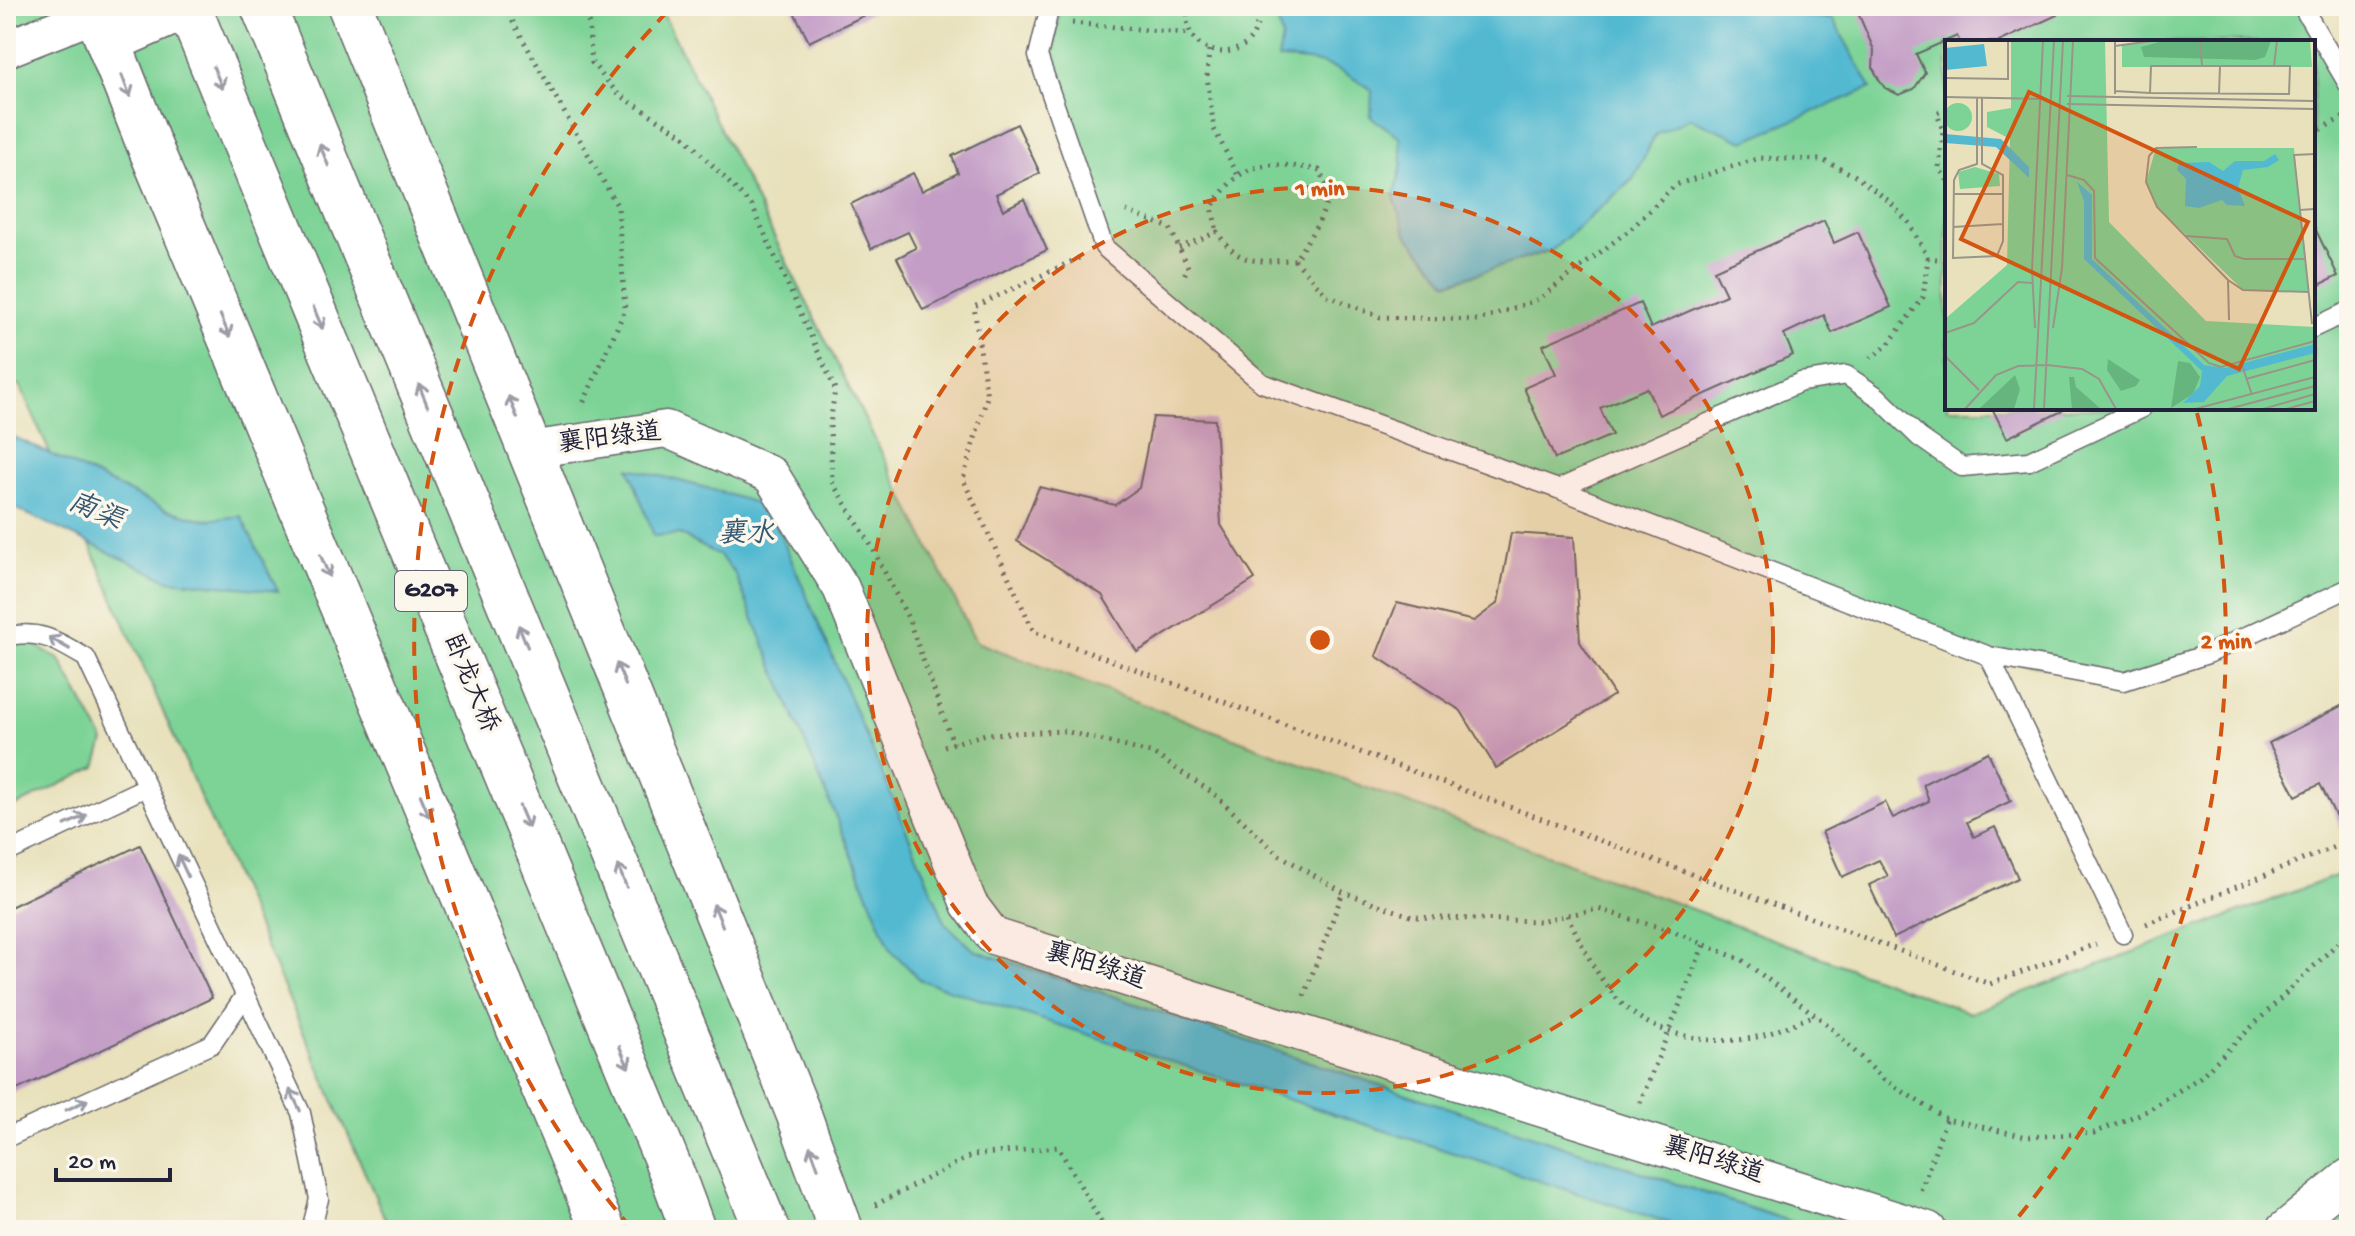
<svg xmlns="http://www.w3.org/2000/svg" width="2355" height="1236" font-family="'Gochi Hand','LXGW WenKai TC',sans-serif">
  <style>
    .green { fill: #7dd396; stroke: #507a68; stroke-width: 2; fill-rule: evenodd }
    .water { fill: #53b9d1; stroke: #3a6e86; stroke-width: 2 }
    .building { fill: #c39dc6 }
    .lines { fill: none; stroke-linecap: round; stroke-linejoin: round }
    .lane-casing { stroke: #676568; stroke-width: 21 }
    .street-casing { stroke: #676568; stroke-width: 39 }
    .secondary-casing { stroke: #676568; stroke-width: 47 }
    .highway-casing { stroke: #676568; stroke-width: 47 }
    .path { stroke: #676568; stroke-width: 5; stroke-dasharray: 2 6; stroke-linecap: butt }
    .lane { stroke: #fff; stroke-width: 18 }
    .street { stroke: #fff; stroke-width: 36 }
    .secondary { stroke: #fff; stroke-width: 44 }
    .highway { stroke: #fff; stroke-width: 44 }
    .oneway { stroke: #9c9ca7 }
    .ring { fill: none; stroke: #d45411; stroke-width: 4; stroke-dasharray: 14 10 }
    .labels { text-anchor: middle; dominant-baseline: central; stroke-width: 7; stroke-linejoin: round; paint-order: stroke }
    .shield { fill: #fbf7ec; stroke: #636270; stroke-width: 2 }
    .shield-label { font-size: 24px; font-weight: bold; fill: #22223b }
    .street-label { font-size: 26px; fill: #22223b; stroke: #fbf7ec }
    .water-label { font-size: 28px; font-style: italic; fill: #335770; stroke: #fbf7ec }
    .inset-road { fill: none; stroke: #999588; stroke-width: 2 }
    .view { fill: #d45411; fill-opacity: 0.15; stroke: #d45411; stroke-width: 4 }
    .inset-edge { fill: none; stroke: #22223b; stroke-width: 4 }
    .centre { fill: #d45411; stroke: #fbf7ec; stroke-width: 4 }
    .ring-label { font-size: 24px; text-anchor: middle; font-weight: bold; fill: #d45411; stroke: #fbf7ec; stroke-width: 7; stroke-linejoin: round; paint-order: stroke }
  </style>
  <rect width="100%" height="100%" fill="#fbf7ec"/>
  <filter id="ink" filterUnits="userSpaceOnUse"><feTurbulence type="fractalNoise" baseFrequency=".0125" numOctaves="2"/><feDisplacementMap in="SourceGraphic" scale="16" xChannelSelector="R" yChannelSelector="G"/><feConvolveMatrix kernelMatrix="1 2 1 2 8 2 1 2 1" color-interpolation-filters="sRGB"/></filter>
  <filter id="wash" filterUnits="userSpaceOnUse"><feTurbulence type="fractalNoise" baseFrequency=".006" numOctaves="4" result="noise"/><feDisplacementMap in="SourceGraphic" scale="32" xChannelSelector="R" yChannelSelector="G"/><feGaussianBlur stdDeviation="1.8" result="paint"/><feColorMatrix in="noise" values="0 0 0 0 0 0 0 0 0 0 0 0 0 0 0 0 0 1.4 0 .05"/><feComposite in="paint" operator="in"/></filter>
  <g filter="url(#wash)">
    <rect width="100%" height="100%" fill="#e8e1bc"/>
    <path class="green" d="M6,6H659L976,642L1970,1013L2349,871V1230H390L20,385H6Z
      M1060,6H2302L2349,86V588L2124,681L1989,656L1262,383L1104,247L1050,82ZM1947,42H2313V408H1947Z
      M15,634L60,660L104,741L96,767L6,811V637Z"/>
    <path class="water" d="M1273,6H1780L1788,14L1833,19L1871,88L1744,141L1690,118L1656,134L1633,179L1552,250L1448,283L1406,234L1394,198L1402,164L1400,137L1371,117L1372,90C1334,65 1324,60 1278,59L1282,37Z
      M6,433L167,510L205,520L241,516L278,591L168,580L6,504Z
      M629,468L707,488L769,507L946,924L974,950L1816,1230H1691L920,980L891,950L735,574L720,556L679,534L654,536Z"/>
    <g id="blocks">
      <path class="building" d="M791,6H884L809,42Z
        M1855,6H2053L2057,15L1999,42H1960L1957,36L1916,54L1925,73L1914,89L1899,95L1885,88L1879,80L1873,68L1874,50Z
        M1017,124L1040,173L996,194L1003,210L1024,199L1047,250L923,310L897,258L916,248L908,232L871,249L851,204L913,173L922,191L958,173L952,156Z
        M1824,221L1834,243L1858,232L1891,307L1832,333L1824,315L1784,334L1793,355L1659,415L1647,388L1600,408L1612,435L1555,459L1524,388L1556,374L1543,345L1640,303L1651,328L1726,295L1714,270Z
        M2313,224L2338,276L2313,288Z
        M1992,408H2060L2062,411L2007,438Z
        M1153,417L1215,420L1221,525L1255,579L1137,652L1102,595L1017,541L1039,487L1115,505L1139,488Z
        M1511,533L1574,537L1580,642L1614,695L1496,768L1461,711L1376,656L1397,603L1474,621L1498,603Z
        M2349,702V830L2344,833L2320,784L2296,796L2269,743Z
        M1988,752L2011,801L1967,822L1974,837L1995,827L2018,878L1894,938L1869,885L1888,876L1879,860L1842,877L1822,832L1885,802L1893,818L1929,801L1923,784Z
        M140,845L212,998L6,1095V909Z"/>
    </g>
  </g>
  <g filter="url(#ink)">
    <use href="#blocks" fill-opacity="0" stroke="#676568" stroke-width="2"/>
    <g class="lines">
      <defs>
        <path id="lane" d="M1050,6L1038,56L1104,247L1262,383L1558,489L1989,656L2123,934
          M2302,6L2349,86
          M2313,328L2349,311
          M1558,489L1801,382L1846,375L1878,397L1919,437L1962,467L2029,461L2142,408
          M6,637C39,628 59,642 86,658L301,1113L319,1199L311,1230
          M1989,656L2124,681L2208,654L2349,588
          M6,853L146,787
          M6,1138L212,1044L244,997"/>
        <path id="street" d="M6,49L97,13
          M530,450L666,429L771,475L841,588L969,904L993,936L1928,1230
          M2284,1230L2349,1177"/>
        <path id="secondary" d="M109,41L188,6"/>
        <path id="highway" d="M94,6L147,140L603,1230
          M188,6L673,1176L693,1230
          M263,6L767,1230
          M350,6L799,1115L841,1230"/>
      </defs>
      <use href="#lane" class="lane-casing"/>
      <use href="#street" class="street-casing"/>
      <use href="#secondary" class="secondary-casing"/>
      <use href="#highway" class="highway-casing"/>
      <path class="path" d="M507,6L513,22L618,207L625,310L582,406
        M587,6L592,63L618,94L683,135L752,206L835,389L830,425L832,482L872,547L908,618L953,743
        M1143,6L1187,10
        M1188,6C1176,65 1267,69 1257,6
        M1072,23L1191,34
        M1209,50L1207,76L1214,129L1239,177
        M1947,109L1937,113L1943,131L1939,168L1947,180
        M2313,133L2348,115
        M1126,211L1170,228L1188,267L1183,278
        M1179,248L1217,232C1240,267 1256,261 1295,260L1319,222L1331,192L1319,170C1267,161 1242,159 1212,207L1217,232
        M1079,258L974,307L987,397L963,479L1034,632L1990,984L2096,944
        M1295,260L1326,295L1380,317L1479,320L1539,299L1632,228L1675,185L1759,158L1822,160L1854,175L1889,201L1910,224L1928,258
        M1870,358L1888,345L1923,297L1928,258L1947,260
        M944,746L986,734L1065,731L1154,754L1213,793L1279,855L1343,892L1413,917L1539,921L1598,909L1672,931L1742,960L1827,1024L1883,1079L1946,1119L2027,1137L2094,1133L2149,1110L2200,1077L2349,932
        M1567,915C1598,976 1617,1024 1691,1037C1710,1041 1733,1042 1752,1038C1773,1034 1795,1022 1816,1015
        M2146,924L2349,841
        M1304,996L1343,892
        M1640,1103L1704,944
        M1921,1190L1946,1119
        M875,1205L973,1155L1058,1147L1106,1230"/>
      <use href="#lane" class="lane"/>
      <use href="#street" class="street"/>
      <use href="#secondary" class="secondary"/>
      <use href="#highway" class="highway"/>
    </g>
    <defs><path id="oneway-shaft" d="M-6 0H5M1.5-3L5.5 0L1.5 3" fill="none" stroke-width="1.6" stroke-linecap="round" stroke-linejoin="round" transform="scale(2)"/></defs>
    <g class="oneway">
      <use href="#oneway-shaft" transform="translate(218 78) rotate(67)"/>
      <use href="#oneway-shaft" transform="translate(126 86) rotate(69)"/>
      <use href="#oneway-shaft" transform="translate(324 155) rotate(-112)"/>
      <use href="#oneway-shaft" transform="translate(318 318) rotate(67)"/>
      <use href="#oneway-shaft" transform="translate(225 326) rotate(67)"/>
      <use href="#oneway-shaft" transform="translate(423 395) rotate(-112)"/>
      <use href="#oneway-shaft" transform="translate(513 407) rotate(-112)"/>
      <use href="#oneway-shaft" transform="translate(325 566) rotate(67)"/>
      <use href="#oneway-shaft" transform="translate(523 636) rotate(-112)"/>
      <use href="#oneway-shaft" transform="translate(59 643) rotate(-150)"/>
      <use href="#oneway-shaft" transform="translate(621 674) rotate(-112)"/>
      <use href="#oneway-shaft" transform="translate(425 806) rotate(67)"/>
      <use href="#oneway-shaft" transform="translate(524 817) rotate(67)"/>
      <use href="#oneway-shaft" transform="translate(76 820) rotate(-25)"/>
      <use href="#oneway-shaft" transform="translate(183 866) rotate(-115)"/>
      <use href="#oneway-shaft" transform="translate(622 876) rotate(-112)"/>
      <use href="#oneway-shaft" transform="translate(718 915) rotate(-112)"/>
      <use href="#oneway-shaft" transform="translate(624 1057) rotate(67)"/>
      <use href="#oneway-shaft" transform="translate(295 1100) rotate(-116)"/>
      <use href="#oneway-shaft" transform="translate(77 1105) rotate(-25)"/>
      <use href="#oneway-shaft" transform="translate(814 1157) rotate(-110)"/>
    </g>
  </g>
  <circle cx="1320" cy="640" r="453" fill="#d45411" fill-opacity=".12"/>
  <g class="ring">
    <circle cx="1320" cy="640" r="453"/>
    <path d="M631 1228A906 906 0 0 1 668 11M2197 413A906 906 0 0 1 2009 1228"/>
  </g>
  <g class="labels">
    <rect class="shield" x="395" y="571" width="72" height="40" rx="6"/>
    <g class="shield-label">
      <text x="431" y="591">G207</text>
    </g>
    <g class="street-label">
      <text transform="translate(610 440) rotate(-7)">襄阳绿道</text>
      <text transform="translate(469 684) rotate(67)">卧龙大桥</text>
      <text transform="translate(1095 968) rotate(17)">襄阳绿道</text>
      <text transform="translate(1713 1162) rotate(17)">襄阳绿道</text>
    </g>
    <g class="water-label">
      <text transform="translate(95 513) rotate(23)">南渠</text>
      <text x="746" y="535">襄水</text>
    </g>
  </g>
  <g transform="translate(1945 40)">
    <rect width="370" height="370" fill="#e8e1bc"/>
    <path d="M66,1H160L164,182L261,281L370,287V369H0V279L62,225L65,99L42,87V72L66,68ZM207,1H365L367,27H177V5ZM-1 77a14 14 0 1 1 28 0a14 14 0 1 1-28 0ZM211,108H349L363,252L298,250L212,167L201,142ZM30,127L54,134L55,146L15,149L13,132Z" fill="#7dd396"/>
    <path d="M218,1H326L320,17L310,20L199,17L196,7ZM163,319L195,340L191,346L176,351L162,330ZM233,321L245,323L255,337L248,354L226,368ZM70,335L75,349L69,369H34ZM124,337H129L131,347L156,369H127Z" fill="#66b57f"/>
    <path d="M39,4L42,26L0,30V8ZM0,94L56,99L84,127V138L51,107L0,103ZM330,114L334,120L323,127L298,130L293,148L300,166L282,165L277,160L254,168L240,166L241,139L232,130L234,123L264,122L278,131L290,121H319ZM132,142L147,155V219L259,325L280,328L370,304V313L282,336L259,362L238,363L255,346L257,331L139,219V161Z" fill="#53b9d1"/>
    <path class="inset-road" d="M170,1V54M255,1L257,26M170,6L206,1M329,26L332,1M0,38L63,39V1M170,51L205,53L344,54L345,26H206L205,53M274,54L275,26M122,56L370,61M0,57L95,59M32,57V124L14,130L9,140L8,218L52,216L58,201V135L37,124V57M122,64L370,69M252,107L211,108L204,116L201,142L212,167L283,240L284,280M370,114L349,115L355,170L370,169M122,135L139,140L149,151L150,218L264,323L276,327L370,301M9,154H58M355,170L367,284M8,187L58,184M241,196L282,199L290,216L299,219H360M283,240L298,250L363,252M90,288L87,229L98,1M108,288L117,228L128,1M0,293L29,283L73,242L87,243M0,316L34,350M296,322L307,355M301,339L370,320M20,369L51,335L73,326L102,325L137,329L154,339L171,369M89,369L109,1M99,369L118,1M250,369L370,337M283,369L370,346M318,369L370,354M341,369L370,361"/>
    <path class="view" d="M84,52L363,182L294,329L16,199Z"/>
    <rect width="370" height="370" class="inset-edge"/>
  </g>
  <circle cx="1320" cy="640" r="12" class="centre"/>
  <g class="ring-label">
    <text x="1320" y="195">1 min</text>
    <text x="2226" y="648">2 min</text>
  </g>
  <rect width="2355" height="1236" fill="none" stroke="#fbf7ec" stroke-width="32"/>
  <path d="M56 1168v12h114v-12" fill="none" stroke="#22223b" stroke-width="4"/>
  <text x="68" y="1168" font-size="24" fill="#22223b" stroke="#fbf7ec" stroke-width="6" paint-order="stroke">20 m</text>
</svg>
